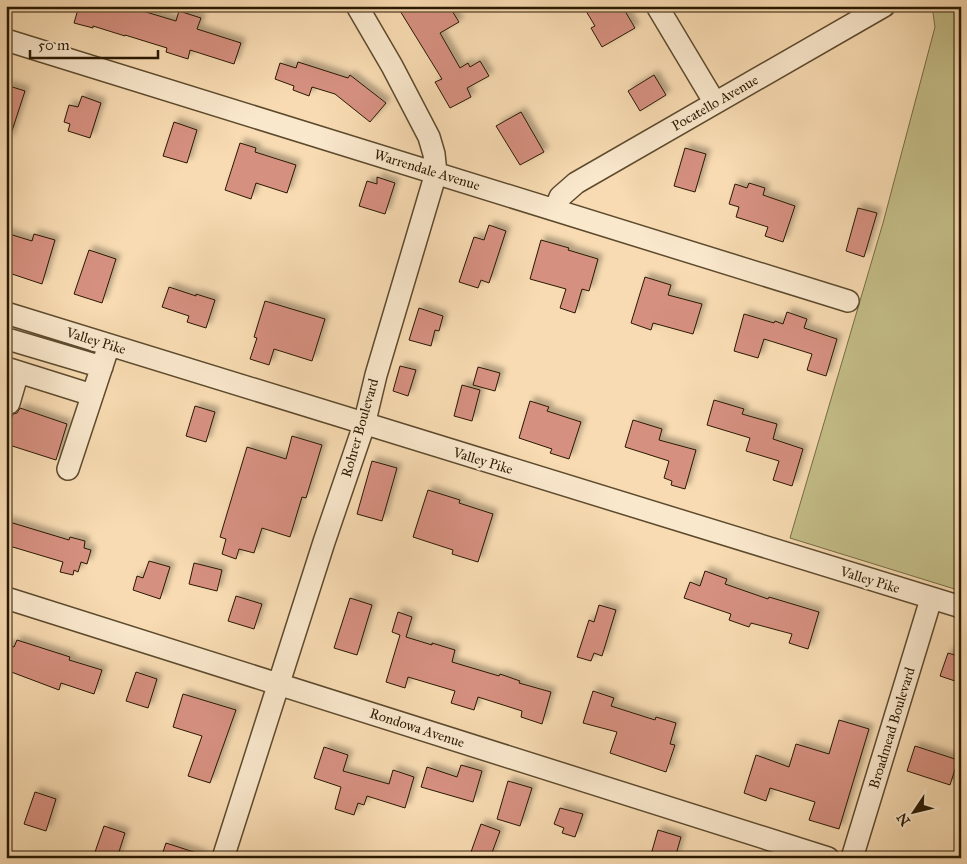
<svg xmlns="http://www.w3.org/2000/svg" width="967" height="864" font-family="'IM FELL Great Primer',serif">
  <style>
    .green { fill: #c4be88; stroke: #766c44 }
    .building { fill: #d69080; stroke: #291901; filter: url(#shadow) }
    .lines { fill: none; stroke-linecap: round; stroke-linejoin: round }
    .minor-casing { stroke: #5d4a2d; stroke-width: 24 }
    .minor { stroke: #fae8cd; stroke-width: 21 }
    .labels { text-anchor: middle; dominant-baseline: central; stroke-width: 5; stroke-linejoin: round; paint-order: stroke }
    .street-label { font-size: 14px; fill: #291901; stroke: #fae8cd }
  </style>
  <defs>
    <filter id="shadow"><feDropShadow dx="4.5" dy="-4.5" stdDeviation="2.5" flood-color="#0004"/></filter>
  </defs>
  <rect width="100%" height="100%" fill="#f8dbb2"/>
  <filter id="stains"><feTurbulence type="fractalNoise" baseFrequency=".004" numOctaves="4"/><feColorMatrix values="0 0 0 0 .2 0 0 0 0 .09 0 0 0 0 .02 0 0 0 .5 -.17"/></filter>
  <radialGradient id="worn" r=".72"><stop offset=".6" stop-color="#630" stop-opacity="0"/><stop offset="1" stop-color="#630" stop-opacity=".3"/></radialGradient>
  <path class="green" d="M932,6H961V591L790,538L883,223L935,27Z"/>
  <path class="building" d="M79,6H126L176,21L179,11L201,18L197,29L241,43L234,64L190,50L188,59L166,52L167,48L125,35V36L93,26V28L74,23Z
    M397,6H449L459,22L440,33L460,68L468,63L470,67L480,61L489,76L467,88L471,97L450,108L435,82L442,79Z
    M583,6H622L635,28L602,47L591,28L595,26Z
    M298,62L348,78L350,75L386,103L370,122L335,94L312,87L309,96L293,90L294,86L275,79L280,63L296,68Z
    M654,75L666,95L640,111L628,91Z
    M6,85L25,91L9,140L6,139Z
    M82,96L101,103L90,138L68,131L70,124L64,122L69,105L78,107Z
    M521,112L544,152L520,165L496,126Z
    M174,122L197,130L187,163L163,156Z
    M240,143L256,148L255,152L296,165L287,193L256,183L251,199L225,190Z
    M685,148L706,154L695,192L674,186Z
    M377,177L395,183L385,214L359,206L367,181L377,184Z
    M749,183L765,188L763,195L795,206L783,242L765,236L768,227L736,217L739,207L729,204L735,184L747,188Z
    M858,208L877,213L864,257L846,251Z
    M489,225L506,231L489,283L481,280L478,288L459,282L474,237L484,240Z
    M6,233L32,241L34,234L55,240L42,284L6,272Z
    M541,240L569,248L568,250L598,259L589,291L582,289L575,313L560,308L566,289L530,279Z
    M89,250L116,259L102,303L74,294Z
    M645,277L671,285L668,295L702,304L693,334L653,323L651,330L631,323Z
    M169,287L196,296V294L215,300L206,328L187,322L189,316L162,307Z
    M265,301L325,319L312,361L274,349L269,365L250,359L257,338L254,337Z
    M419,308L443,316L439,331L435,330L431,346L409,340Z
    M787,312L807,319L804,328L837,339L826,376L807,370L812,354L764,339L758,358L734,351L744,314L774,323L775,321L783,324Z
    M400,366L416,370L408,396L393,391Z
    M478,367L500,373L495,391L473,385Z
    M462,385L480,390L472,421L454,416Z
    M714,400L744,409L742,414L777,424L773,439L803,449L792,486L773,480L779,461L746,451L750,438L707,425Z
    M530,401L549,407L547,411L581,422L569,459L550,453L552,449L519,438Z
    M195,406L215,412L206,442L186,436Z
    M20,408L67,424L56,460L6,444V436L13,414L17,413Z
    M633,420L662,429L659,440L696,450L685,489L671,485L672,481L664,478L669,461L625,447Z
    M292,436L322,445L306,498L302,497L290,537L262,528L254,553L239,549L236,559L222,554L226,539L220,537L247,447L286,459Z
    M372,461L397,468L382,521L357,514Z
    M428,490L460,500L459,503L493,514L478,562L452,554L453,550L413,537Z
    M6,521L69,540L70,537L85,541L84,548L91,550L87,564L81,562L78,572L74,570L73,575L60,572L63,562L6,545Z
    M149,561L170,567L160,599L133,590L137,576L143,578Z
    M194,563L222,570L217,591L189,584Z
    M705,571L727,579L725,584L768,599L769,597L819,612L808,649L789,643L792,634L751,623L749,627L729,620L731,614L684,598L690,582L700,586Z
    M236,596L262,604L254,629L228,621Z
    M350,598L372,605L357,655L334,648Z
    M599,605L616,610L602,656L594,653L591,661L577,657L589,620L594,622Z
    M398,612L412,617L406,637L432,645V643L455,650L452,662L499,676L500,674L520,681L519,683L551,692L542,724L521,717L522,711L478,697L474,710L451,703L455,691L408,677L405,688L386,682L400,635L392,632Z
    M17,640L70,657L69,660L102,670L94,694L61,683L59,690L6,670V644L14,647Z
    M948,653L961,657V683L940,676Z
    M136,672L157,679L148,708L126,701Z
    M593,691L614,698L611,706L655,720L656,717L676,723L670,744L675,745L666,772L610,753L617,732L583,723Z
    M183,694L236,710L210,783L188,776L202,736L173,727Z
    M839,720L869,729L839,829L809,820L815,802L770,788L766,801L744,793L756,755L789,767L796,744L829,754Z
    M915,746L958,760L950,785L907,771Z
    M324,747L348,755L343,771L389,784L393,770L414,777L405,808L367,796L364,805L358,803L354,815L335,809L341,787L314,778Z
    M461,765L482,771L473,802L421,787L427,767L457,777Z
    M508,781L532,788L520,826L497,819Z
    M35,792L56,799L46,831L24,824Z
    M560,808L583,814L575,837L562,833L564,828L554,824Z
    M481,824L500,831L490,858H485L471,852Z
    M104,826L125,833L117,858H103L94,855Z
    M658,830L681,837L675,858H650Z
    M166,843L203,855L202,858H161Z"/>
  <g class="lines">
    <defs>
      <path id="minor" d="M657,6L715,103
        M6,40L848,301
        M555,210L560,197L576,183L884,6
        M6,313L961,607
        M11,340L102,367
        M6,368L92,395
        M6,403H9L18,372
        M68,469L109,345
        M6,598L828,858
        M223,858L324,542L364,425L376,375L436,173L434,154L429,137L392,66L357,6
        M852,858L931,599"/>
    </defs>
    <use href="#minor" class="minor-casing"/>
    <use href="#minor" class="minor"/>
  </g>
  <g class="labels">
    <g class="street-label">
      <text transform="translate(715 103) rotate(-30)">Pocatello Avenue</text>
      <text transform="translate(427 170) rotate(17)">Warrendale Avenue</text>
      <text transform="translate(96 341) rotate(17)">Valley Pike</text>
      <text transform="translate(360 428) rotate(-74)">Rohrer Boulevard</text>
      <text transform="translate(483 461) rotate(17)">Valley Pike</text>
      <text transform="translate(870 580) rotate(17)">Valley Pike</text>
      <text transform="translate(417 728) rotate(18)">Rondowa Avenue</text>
      <text transform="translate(892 728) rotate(-73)">Broadmead Boulevard</text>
    </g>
  </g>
  <rect width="967" height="864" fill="none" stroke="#f8dbb2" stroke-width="25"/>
  <rect x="8" y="8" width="952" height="849" fill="none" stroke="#291901" stroke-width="2.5"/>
  <rect x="12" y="12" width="942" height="839" fill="none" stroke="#291901"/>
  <g transform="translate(914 812) rotate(235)" stroke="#fae8cd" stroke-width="4" paint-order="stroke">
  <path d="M0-4L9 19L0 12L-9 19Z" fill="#291901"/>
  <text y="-8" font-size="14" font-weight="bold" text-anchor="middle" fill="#291901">N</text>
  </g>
  <path d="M30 50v8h128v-8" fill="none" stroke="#291901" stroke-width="2.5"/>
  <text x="38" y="50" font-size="15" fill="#291901" stroke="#fae8cd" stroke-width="4" paint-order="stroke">50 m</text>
  <rect width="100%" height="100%" filter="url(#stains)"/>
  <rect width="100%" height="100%" fill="url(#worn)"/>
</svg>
